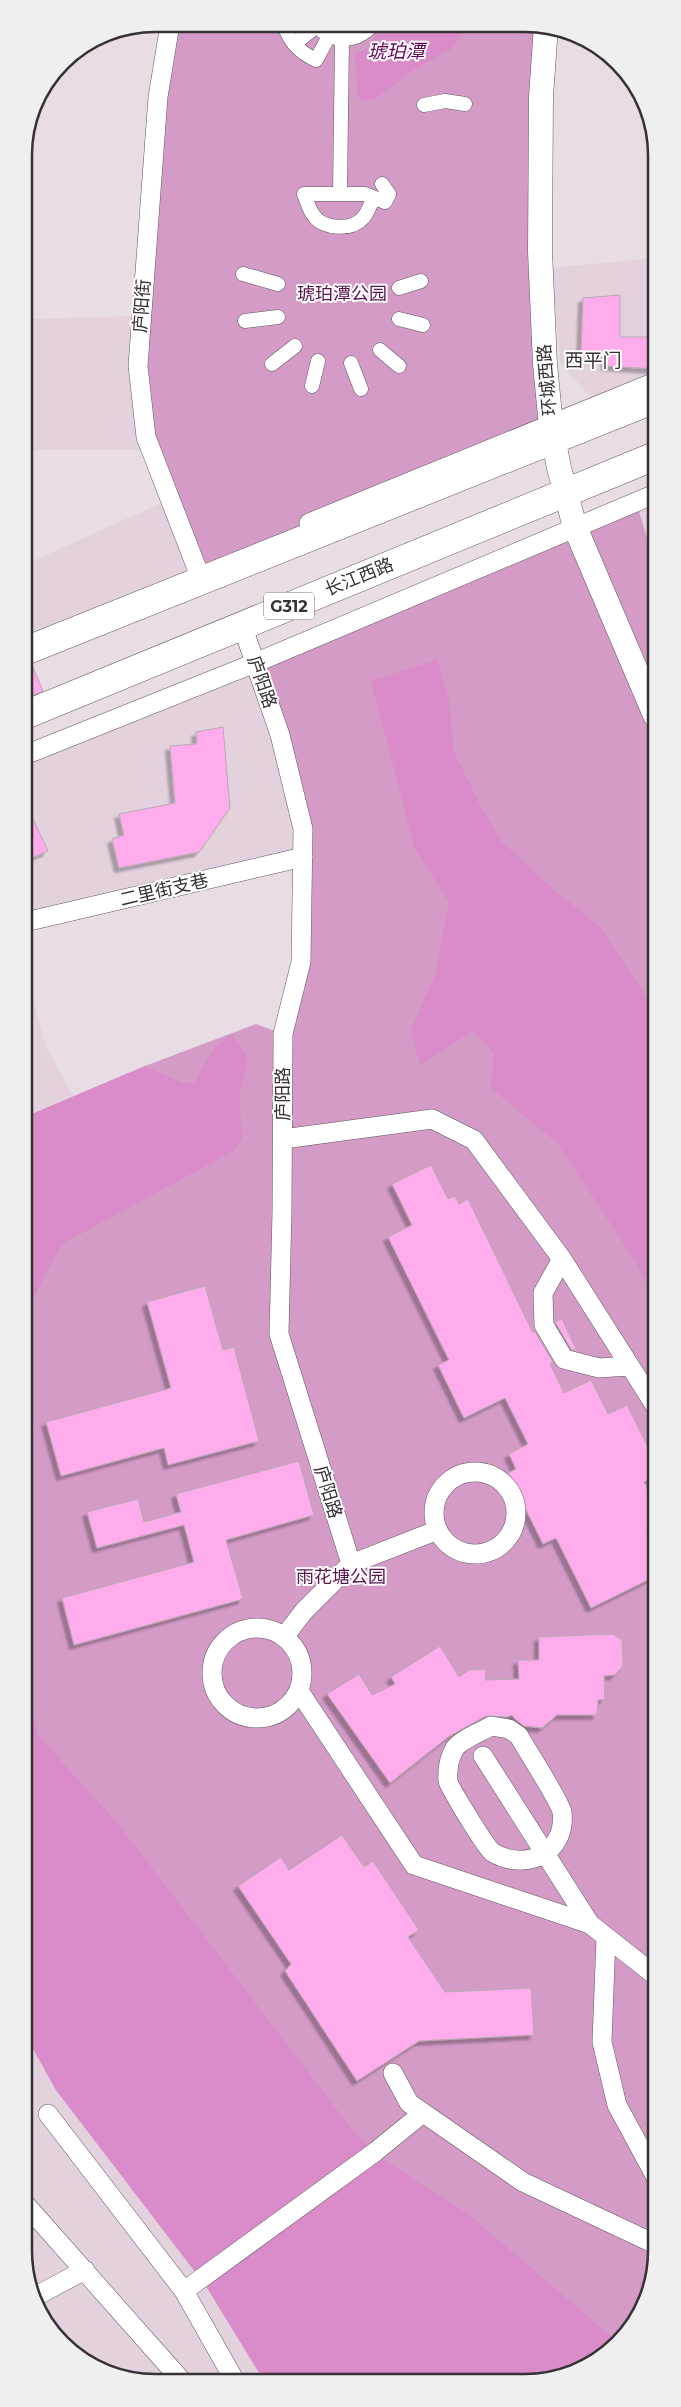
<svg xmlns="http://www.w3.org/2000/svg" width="681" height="2407" font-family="Montserrat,'Noto Sans SC',sans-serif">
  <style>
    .built { fill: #e3d1de }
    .green { fill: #d39bc6 }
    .water { fill: #da8bc9 }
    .building { fill: #feaceb; stroke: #b5abb2; filter: url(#shadow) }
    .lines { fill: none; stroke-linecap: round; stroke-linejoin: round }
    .pedestrian-casing { stroke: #61575e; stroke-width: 15 }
    .minor-casing { stroke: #61575e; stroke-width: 20 }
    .tertiary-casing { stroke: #61575e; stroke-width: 25 }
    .trunk-casing { stroke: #61575e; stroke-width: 29 }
    .pedestrian { stroke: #fff; stroke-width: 14 }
    .minor { stroke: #fff; stroke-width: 19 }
    .tertiary { stroke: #fff; stroke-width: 24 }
    .trunk { stroke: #fff; stroke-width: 28 }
    .labels { text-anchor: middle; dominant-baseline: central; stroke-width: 4; stroke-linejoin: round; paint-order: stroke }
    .shield { fill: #fff; stroke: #726f71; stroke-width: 1 }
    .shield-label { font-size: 16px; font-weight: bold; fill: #353134 }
    .park-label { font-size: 18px; fill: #59134e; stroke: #fff }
    .street-label { font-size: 18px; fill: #353134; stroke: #fff }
    .water-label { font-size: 19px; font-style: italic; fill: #67045a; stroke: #fff }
    .neighbourhood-label { font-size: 19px; fill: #353134; stroke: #fff }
    .rim { fill: none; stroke: #353134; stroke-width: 2.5 }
  </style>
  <defs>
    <filter id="shadow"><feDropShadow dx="-4.5" dy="4.5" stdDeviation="1" flood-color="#0004"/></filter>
  </defs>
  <rect width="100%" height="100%" fill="#e8dde5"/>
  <path class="built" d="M655,258V373L592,398L561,365L551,268Z
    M141,316L151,450H24V319Z
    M655,494V563L636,502Z
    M170,499L197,569L25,640L24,553L29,563Z
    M255,663L303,857L25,922V755Z
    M25,968L46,1047L74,1097L25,1117Z
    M26,2036L56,2090L206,2286L258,2371L267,2381H130L62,2344L26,2277Z"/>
  <path class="green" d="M170,24L546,26L551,426L197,569L146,437L138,366Z
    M636,502L655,563L657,2260L647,2302L624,2339L591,2366L551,2381H267L258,2371L206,2286L56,2090L26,2036L25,1117L145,1066L256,1024L283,1034L301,962L303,829L255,663Z"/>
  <path class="water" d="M384,25L468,26L451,49L413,70L379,96L363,102L358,96L355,54L367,48Z
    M437,660L448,695L454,752L483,811L502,842L547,884L600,927L656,1011V1305L636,1262L557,1143L491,1088L494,1052L472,1031L420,1065L411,1030L436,973L449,902L415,849L371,681Z
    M231,1035C259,1062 242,1066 240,1096C239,1110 242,1125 242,1139L233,1151L62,1244L25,1313V1117L145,1066L183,1083H194L213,1049Z
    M26,1679L37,1734L119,1825L357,2136L383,2159L469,2215L619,2343L591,2366L551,2381H267L258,2371L206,2286L56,2090L26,2036Z"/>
  <path class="building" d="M620,295V337H655V369L606,366L605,357L581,359L583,298Z
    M32,665L43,691L25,698V666Z
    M223,727L230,808L199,852L119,868L112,839L124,835L119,814L175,803L170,746L197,744L196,732Z
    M25,802L48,851L25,861Z
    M431,1165L448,1199L455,1196L459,1204L468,1199L533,1333L535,1332L553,1362L550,1364L564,1393L591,1380L608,1414L627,1405L656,1463V1476L644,1482L656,1507V1529L647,1534L656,1553V1576L591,1608L556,1538L543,1544L508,1473L516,1469L509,1454L528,1444L505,1398L464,1418L438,1365L449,1360L388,1237L412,1225L392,1184Z
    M205,1286L223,1350L234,1347L259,1441L168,1465L164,1448L61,1476L46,1422L171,1388L147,1302Z
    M562,1319L577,1351L571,1349L555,1322Z
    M299,1461L314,1515L226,1540L243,1599L74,1645L62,1598L194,1562L184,1525L97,1548L87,1512L138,1499L144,1522L181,1512L176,1494Z
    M613,1634L622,1640L623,1666L615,1675L604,1676L605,1699L598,1700L597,1715H557L542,1728L524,1726L515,1719L512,1715L507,1717L486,1716L448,1737L390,1783L327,1694L359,1674L372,1695L395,1684L391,1677L440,1646L459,1677L469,1670L486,1669L485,1680L519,1679L518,1660H539V1637Z
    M342,1835L364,1867L373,1861L419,1930L408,1937L445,1992L531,1988L534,2035L419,2041L357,2081L285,1971L291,1964L238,1886L281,1857L289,1870Z"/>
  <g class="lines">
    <defs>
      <path id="pedestrian" d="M284,25C290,42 299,52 316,60L329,36
        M316,25C332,44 356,43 373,25
        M294,44L317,26
        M424,105L445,101L465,104
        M340,193L342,40
        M374,198C370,204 368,213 363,218C352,231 323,229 314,216C309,210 307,201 304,194H365L385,202L389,194L382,184
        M243,274L278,284
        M399,288L421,281
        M399,319L423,325
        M245,321L278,317
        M380,350L399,366
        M351,363L361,389
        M272,364L295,346
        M312,386L318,361"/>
      <path id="minor" d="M170,24L158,97L138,366L146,437L201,579
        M309,523L655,382
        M242,625L280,735L303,829L301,962L283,1034L282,1212L279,1334L351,1564
        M25,755L255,663L655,494
        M25,922L303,857
        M283,1139L432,1119L474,1140L562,1259L656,1407
        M562,1259L543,1293L544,1325L564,1359L599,1368L628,1366
        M434 1513a41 41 0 1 1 82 0a41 41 0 1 1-82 0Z
        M212 1673a45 45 0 1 1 90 0a45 45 0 1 1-90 0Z
        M284,1637L304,1611L351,1564L438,1530
        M299,1691L414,1865L590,1924L657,1977
        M491,1726L509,1729L519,1736C526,1749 560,1801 562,1812C567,1854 524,1872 492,1852C487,1849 449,1787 448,1781C447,1768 449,1758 455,1748C462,1739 481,1732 491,1726Z
        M483,1756L590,1924
        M606,1937L602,2042L617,2105L657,2179
        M393,2073L409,2103L523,2182L657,2245
        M48,2114L184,2291L235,2381
        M26,2205L182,2381
        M184,2291L375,2152L423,2113
        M36,2296L85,2270"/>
      <path id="tertiary" d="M546,26L541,97L540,251L545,364L551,426L559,468L575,527L655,715"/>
      <path id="trunk" d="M25,651L655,399
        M25,715L655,456"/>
    </defs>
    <use href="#pedestrian" class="pedestrian-casing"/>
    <use href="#minor" class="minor-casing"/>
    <use href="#tertiary" class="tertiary-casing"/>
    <use href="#trunk" class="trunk-casing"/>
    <use href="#pedestrian" class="pedestrian"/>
    <use href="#minor" class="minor"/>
    <use href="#tertiary" class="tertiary"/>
    <use href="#trunk" class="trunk"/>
  </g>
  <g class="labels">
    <rect class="shield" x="264" y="592.5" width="50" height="27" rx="4"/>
    <g class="shield-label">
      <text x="289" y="606">G312</text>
    </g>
    <g class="park-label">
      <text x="342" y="294">琥珀潭公园</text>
      <text x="341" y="1577">雨花塘公园</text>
    </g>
    <g class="street-label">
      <text transform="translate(142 306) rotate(-86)">庐阳街</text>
      <text transform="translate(547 380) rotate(-95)">环城西路</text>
      <text transform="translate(359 577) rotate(-22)">长江西路</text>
      <text transform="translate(262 682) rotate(71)">庐阳路</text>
      <text transform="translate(164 890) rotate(-13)">二里街支巷</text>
      <text transform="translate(283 1094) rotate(-90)">庐阳路</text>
      <text transform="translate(328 1492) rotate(73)">庐阳路</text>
    </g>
    <g class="water-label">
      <text x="396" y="51">琥珀潭</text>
    </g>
    <g class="neighbourhood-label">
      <text x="593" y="360">西平门</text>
    </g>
  </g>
  <path d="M0 0H681V2407H0ZM155 32H525A123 123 0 0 1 648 155V2251A123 123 0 0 1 525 2374H155A123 123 0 0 1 32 2251V155A123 123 0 0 1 155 32Z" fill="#efefef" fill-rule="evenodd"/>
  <path class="rim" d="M155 32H525A123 123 0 0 1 648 155V2251A123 123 0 0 1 525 2374H155A123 123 0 0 1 32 2251V155A123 123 0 0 1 155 32Z"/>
</svg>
